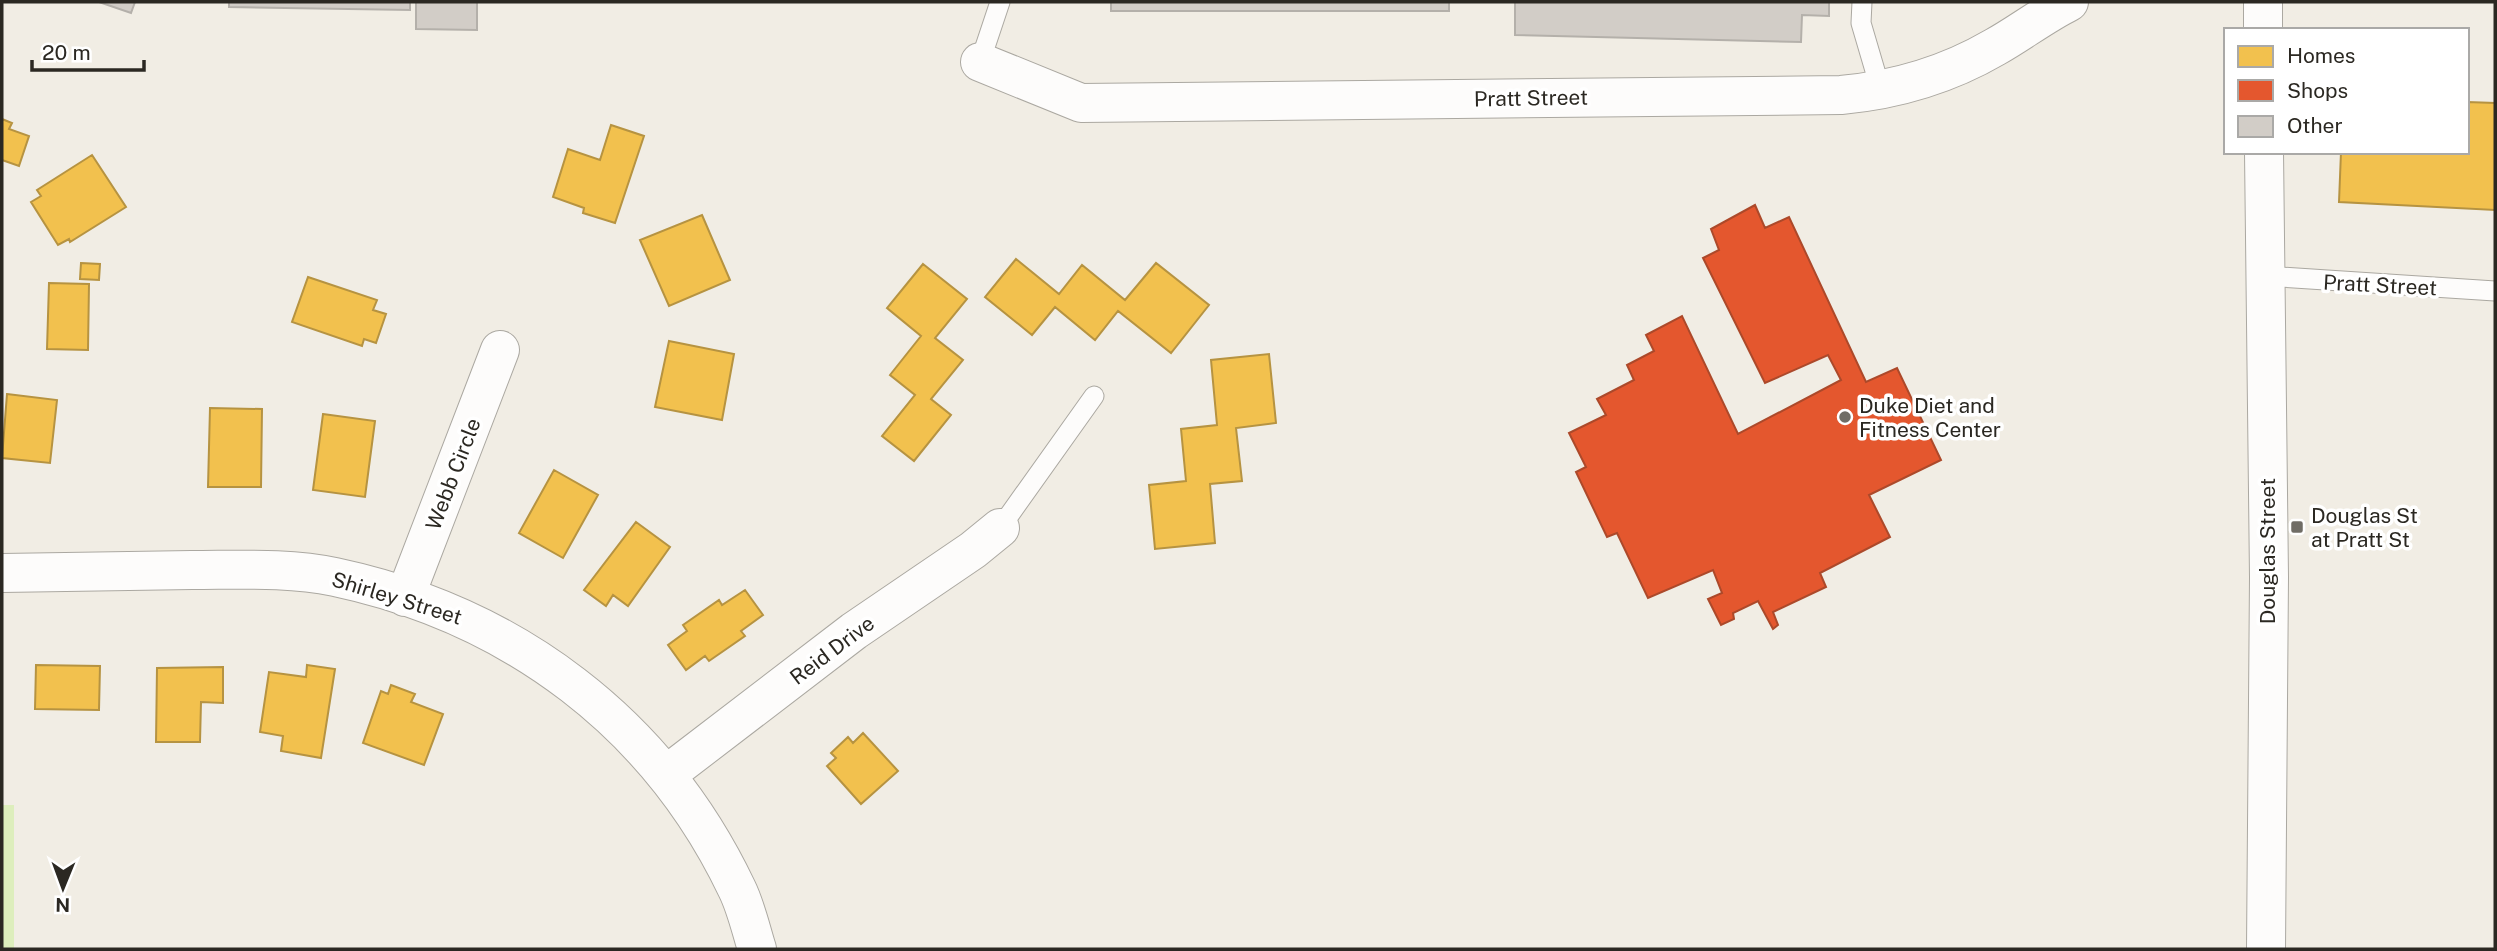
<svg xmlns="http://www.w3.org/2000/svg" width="2497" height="951" font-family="'Public Sans',sans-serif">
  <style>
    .green { fill: #ddeebc }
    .homes { fill: #f2c14e; stroke: #b69341; stroke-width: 2 }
    .shops { fill: #e4572e; stroke: #ac492a; stroke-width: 2 }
    .building { fill: #d2cdc7; stroke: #b4b0aa; stroke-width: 2 }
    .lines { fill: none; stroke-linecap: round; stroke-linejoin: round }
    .service-casing { stroke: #aba8a1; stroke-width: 21 }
    .minor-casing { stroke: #aba8a1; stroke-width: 40 }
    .service { stroke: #fdfcfb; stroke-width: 19 }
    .minor { stroke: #fdfcfb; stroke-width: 38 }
    .poi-dot { fill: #706d66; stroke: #fff; stroke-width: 2.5 }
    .labels { text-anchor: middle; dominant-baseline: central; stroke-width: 7; stroke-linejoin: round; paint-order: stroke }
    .street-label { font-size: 21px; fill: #2b2822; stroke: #fff }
    .poi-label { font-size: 21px; fill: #2b2822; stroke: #fff; text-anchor: start }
  </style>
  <rect width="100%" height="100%" fill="#f1ede4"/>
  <path class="green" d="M2,805H14V949H2Z"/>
  <path class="homes" d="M2467,102L2495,103V210L2339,202L2341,152H2467Z
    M2,119L12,123L9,129L29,136L19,166L2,160Z
    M611,125L644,136L615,223L583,213L584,208L553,197L568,149L600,160Z
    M92,155L126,207L70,242L69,239L58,245L31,202L41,196L37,190Z
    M702,215L730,280L669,306L640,240Z
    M1016,259L1059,294L1082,265L1125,300L1156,263L1209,305L1171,353L1118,311L1095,340L1055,307L1032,335L985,297Z
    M81,263L100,264L99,280L80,279Z
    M923,264L967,299L935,338L963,360L931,399L951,415L914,461L882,436L915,395L890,375L921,336L887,308Z
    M308,277L377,300L373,310L386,314L376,343L364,339L362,346L292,322Z
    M49,283L89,284L88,350L47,349Z
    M669,341L734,354L722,420L655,407Z
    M1269,354L1276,423L1236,428L1242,481L1210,484L1215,543L1155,549L1149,485L1186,481L1181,429L1217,425L1211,360Z
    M7,394L57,400L50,463L2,458Z
    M210,408L262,409L261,487H208Z
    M323,414L375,421L365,497L313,490Z
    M554,470L598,495L563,558L519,533Z
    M636,522L670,547L628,606L613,595L606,606L584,590Z
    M745,590L763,615L741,631L745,636L709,661L705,656L686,670L668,645L687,631L683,625L719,600L722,605Z
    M36,665L100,666L99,710L35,709Z
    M307,665L335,669L321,758L281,751L283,736L260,732L269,672L306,677Z
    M223,667V703L201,702L200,742H156L157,668Z
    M391,685L415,694L411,702L443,714L424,765L363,743L381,691L388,694Z
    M863,733L898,771L861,804L827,766L836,758L831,753L848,737L853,743Z"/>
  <path class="shops" d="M1755,205L1765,228L1789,217L1866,382L1897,368L1941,460L1869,495L1890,537L1820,573L1826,587L1773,612L1778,625L1773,629L1758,601L1733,613L1734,619L1721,625L1708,599L1722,593L1713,570L1648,598L1617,533L1607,537L1576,472L1586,467L1569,433L1606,415L1597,399L1634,380L1627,365L1654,351L1646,335L1682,316L1738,434L1841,380L1828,355L1765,383L1703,258L1719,250L1711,229Z"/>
  <path class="building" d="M99,2H135L131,13Z
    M229,2H410V10L229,7Z
    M416,2H477V30L416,29Z
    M1111,2H1449V11H1111Z
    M1515,2H1829V16L1802,15L1801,42L1515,35Z"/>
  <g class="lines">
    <defs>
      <path id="service" d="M1862,2L1861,23L1881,91
        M980,62L1000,2
        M2265,276L2495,291
        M1000,528L1094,396"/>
      <path id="minor" d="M2263,2V30
        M980,62L1081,103L1841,95C1896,90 1947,75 1995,47C2020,33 2043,15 2069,2
        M2264,152L2269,577L2266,949
        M2,573C65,572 129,571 192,570C238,570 289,567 335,577C513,615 658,723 737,889C746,907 751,930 757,949
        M405,597L500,350
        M666,775L854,631L973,550L1000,528"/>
    </defs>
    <use href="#service" class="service-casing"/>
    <use href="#minor" class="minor-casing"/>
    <use href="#service" class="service"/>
    <use href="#minor" class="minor"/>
  </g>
  <g class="poi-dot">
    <circle cx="1845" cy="417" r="7"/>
    <rect x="2290" y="520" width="14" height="14" rx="3.5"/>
  </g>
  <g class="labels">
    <g class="street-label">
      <text transform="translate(1531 98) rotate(-1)">Pratt Street</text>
      <text transform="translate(2380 285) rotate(3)">Pratt Street</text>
      <text transform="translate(453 474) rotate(-69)">Webb Circle</text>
      <text transform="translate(2267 551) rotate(-90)">Douglas Street</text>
      <text transform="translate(397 598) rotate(17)">Shirley Street</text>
      <text transform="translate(832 650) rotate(-37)">Reid Drive</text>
    </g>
    <g class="poi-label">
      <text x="1859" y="405">Duke Diet and<tspan x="1859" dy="24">Fitness Center</tspan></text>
      <text x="2311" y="515">Douglas St<tspan x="2311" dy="24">at Pratt St</tspan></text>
    </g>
  </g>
  <rect width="2497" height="951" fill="none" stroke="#2b2822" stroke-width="7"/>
  <rect x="2224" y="28" width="245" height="126" fill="#ffffff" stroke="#aaa9a7" stroke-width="2"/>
  <rect x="2238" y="46" width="35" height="21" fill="#f2c14e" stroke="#aaa9a7" stroke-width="2"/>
  <text x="2287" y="63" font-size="21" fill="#2b2822">Homes</text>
  <rect x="2238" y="80" width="35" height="21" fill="#e4572e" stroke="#aaa9a7" stroke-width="2"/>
  <text x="2287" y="98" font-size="21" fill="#2b2822">Shops</text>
  <rect x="2238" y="116" width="35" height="21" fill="#d2cdc7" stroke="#aaa9a7" stroke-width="2"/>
  <text x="2287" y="133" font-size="21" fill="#2b2822">Other</text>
  <g transform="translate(63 888) rotate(181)" stroke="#ffffff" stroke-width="5" paint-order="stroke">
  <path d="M0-5L12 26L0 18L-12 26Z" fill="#2b2822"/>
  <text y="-10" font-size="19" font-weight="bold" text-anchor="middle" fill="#2b2822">N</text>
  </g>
  <path d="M32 60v10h112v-10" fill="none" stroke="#2b2822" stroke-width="3.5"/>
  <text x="42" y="60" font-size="21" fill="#2b2822" stroke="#ffffff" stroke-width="5" paint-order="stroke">20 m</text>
</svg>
